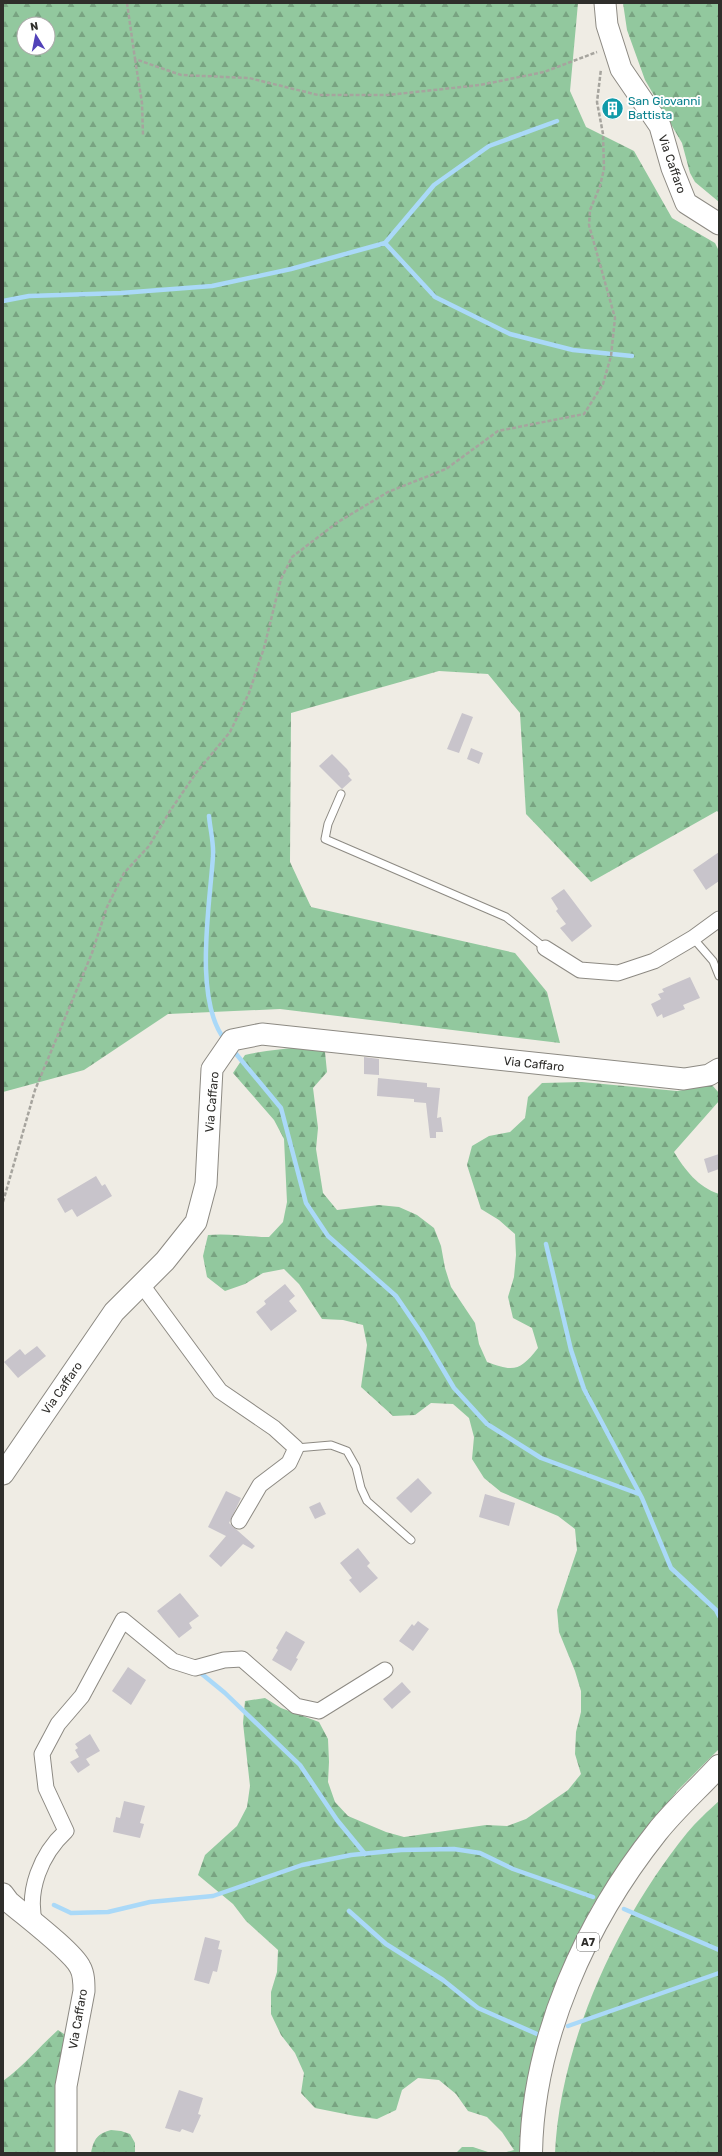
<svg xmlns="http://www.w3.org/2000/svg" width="722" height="2156" font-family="Rubik,sans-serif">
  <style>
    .forest { fill: url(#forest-firs); fill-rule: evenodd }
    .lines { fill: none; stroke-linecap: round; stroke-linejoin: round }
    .stream { stroke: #aad9f8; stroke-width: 4.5 }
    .building { fill: #c8c4cb }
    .lane-casing { stroke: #8d8a83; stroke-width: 9 }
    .street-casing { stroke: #8d8a83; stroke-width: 17 }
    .secondary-casing { stroke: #8d8a83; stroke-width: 23 }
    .highway-casing { stroke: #8d8a83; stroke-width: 24 }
    .path { stroke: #a6a49e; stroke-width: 2.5; stroke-dasharray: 4 2; stroke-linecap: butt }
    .lane { stroke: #fff; stroke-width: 7 }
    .street { stroke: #fff; stroke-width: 15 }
    .secondary { stroke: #fff; stroke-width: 21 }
    .highway { stroke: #fff; stroke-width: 22 }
    .labels { text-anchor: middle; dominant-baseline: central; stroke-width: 4; stroke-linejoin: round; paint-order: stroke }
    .shield { fill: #fff; stroke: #6d6d6b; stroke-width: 1 }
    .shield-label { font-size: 11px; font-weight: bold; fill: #2f2e2b }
    .culture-label { font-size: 12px; fill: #0d838f; stroke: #fff; text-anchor: start }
    .street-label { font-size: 12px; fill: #2f2e2b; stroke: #fff }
  </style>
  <defs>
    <pattern id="forest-firs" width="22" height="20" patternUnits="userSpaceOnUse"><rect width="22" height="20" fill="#92c89e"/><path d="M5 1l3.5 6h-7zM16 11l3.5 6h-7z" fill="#78a381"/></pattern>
  </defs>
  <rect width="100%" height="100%" fill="#efece4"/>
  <path class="forest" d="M3,3H578L570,91L586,127L634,151L672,218L715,243L719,251V813L717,811L591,882L526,814L520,713L488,674L439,671L291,713L290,862L311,907L515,953L547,992L560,1043L280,1009L168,1014L84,1070L3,1092ZM24,24H48V48H24Z
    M623,3H719V202L695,182L690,173L682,143L645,80L627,30Z
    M304,1046L325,1052L327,1072L313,1088L318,1128L316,1149L323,1193L337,1210L379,1205L399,1207L417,1215L434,1228L441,1246L445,1268L451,1287L475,1323L479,1344L487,1362C514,1372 520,1371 538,1348L532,1328L513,1318L508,1297L514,1277L516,1255L515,1234L499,1220L481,1209L467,1165L472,1146L489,1136L510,1132L525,1118L528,1097L542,1083L582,1082L677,1091L712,1085L719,1093V1101L674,1152C685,1170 698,1187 719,1194V1749L677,1791L626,1856L593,1905L572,1946L542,2034L524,2153H503L514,2150L502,2132L487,2117L468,2111L456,2094L439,2080L418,2078L402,2090L396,2110L377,2119L355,2116L315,2108L301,2093L304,2073L295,2053L281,2035L271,2014V1992L277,1972L278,1950L246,1921L233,1904L198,1875L205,1855L237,1826L247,1807L250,1786L243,1723L245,1701L265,1698L281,1708L319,1722L328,1739L329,1762L328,1782L335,1802L348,1816L386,1832L404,1837L486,1825L507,1826L526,1819L568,1790L581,1774L575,1754L576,1732L581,1712V1691L575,1671L559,1632L557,1610L577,1550L575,1529L558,1516L501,1492L484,1478L472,1459L474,1437L469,1418L453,1404L431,1403L415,1415L393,1416L361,1387L367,1345L363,1325L343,1320L322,1319L299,1284L284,1269L263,1273L245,1284L225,1291L207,1277L203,1256L208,1235C229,1233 247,1237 269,1237L283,1222L287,1202L284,1139L274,1120L233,1073L245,1055C265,1050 284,1050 304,1046Z
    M719,1801V2153H555C560,2043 618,1918 687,1833C696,1822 708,1811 719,1801Z
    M58,2030L64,2034L67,2044L57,2142L54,2153H3V2081C24,2066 39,2047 58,2030Z
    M111,2130L121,2131L130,2134L135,2143V2153H91C94,2139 97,2134 111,2130Z
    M462,2147H473L491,2153H456Z"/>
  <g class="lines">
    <path class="stream" d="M385,243L435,297L510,334L573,350L632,356
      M3,301L29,296L121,293L212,286L291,269L385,243L434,185L489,146L557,121
      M209,816C210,829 214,843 213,856C210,904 193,1000 225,1040
      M232,1049L281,1108L306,1203L328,1236L396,1296L422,1334L454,1388L487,1424L541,1458L639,1494
      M546,1244L571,1350L584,1389L642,1498L671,1568L716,1610L719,1616
      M197,1670L225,1693L300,1765L337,1820L365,1854
      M54,1905L71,1913L108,1912L150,1902L213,1896L302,1865L351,1855L401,1850L454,1849L480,1853L513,1869L593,1897
      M624,1909L719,1950
      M349,1911L386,1944L443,1980L478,2008L537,2034L544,2035
      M568,2026L719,1973"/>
  </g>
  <path class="building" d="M462,713L473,717L459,753L447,749Z
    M471,748L483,753L479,764L467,759Z
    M332,754L347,769L350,774L348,776L352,780L342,789L319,766Z
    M719,852V881L706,890L693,870Z
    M564,889L592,926L572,942L560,928L566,924L556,911L558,909L551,898Z
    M690,977L700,998L683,1005L685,1009L663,1018L662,1014L657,1017L651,1004L661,999L658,994L664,992L662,989Z
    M364,1057L379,1059V1075L364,1074Z
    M378,1078L427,1083V1087L440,1088L437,1118L441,1117L443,1132H436V1138H430L426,1103L414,1102V1099L377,1096Z
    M719,1154V1169L708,1173L704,1159Z
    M96,1176L102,1186L105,1184L112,1196L77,1217L72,1209L65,1213L57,1199Z
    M285,1284L295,1296L289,1301L297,1311L271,1331L256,1312L266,1304L264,1301Z
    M37,1346L46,1356L18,1378L4,1362L20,1349L25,1355Z
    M418,1478L432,1493L411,1513L396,1498Z
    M226,1491L241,1498L229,1523L255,1546L252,1549L243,1544L221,1567L209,1556L226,1536L208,1527Z
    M485,1494L515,1503L509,1526L479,1517Z
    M320,1502L326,1514L315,1519L309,1507Z
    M358,1548L370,1563L367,1566L378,1578L360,1593L349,1580L352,1578L340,1563Z
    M180,1593L199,1616L189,1623L192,1628L179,1638L157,1611Z
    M418,1621L429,1629L413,1651L399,1641L412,1624L414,1626Z
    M286,1631L305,1642L296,1658L298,1659L291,1671L272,1660L278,1650L276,1648Z
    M128,1667L146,1680L131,1705L112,1691Z
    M402,1682L411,1692L392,1709L383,1699Z
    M90,1734L100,1751L86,1759L90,1765L78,1773L70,1762L79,1757L75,1750L78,1748L75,1744Z
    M124,1801L145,1806L140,1823L144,1824L140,1838L113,1832L116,1817L120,1818Z
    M205,1937L220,1941L218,1949L222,1950L217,1972L213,1971L209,1984L194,1980Z
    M179,2090L203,2098L198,2114L201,2115L193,2133L182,2129L180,2132L165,2128Z"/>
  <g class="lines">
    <defs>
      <path id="lane" d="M341,794L328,824L325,839L506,917L545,948
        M693,938L713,961L719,976
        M296,1448L331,1445L347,1451L356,1467L361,1488L367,1501L411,1540"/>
      <path id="street" d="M545,948L580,970L618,973L654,961L693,938L719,919
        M142,1285L220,1391L274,1428L296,1448L289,1463L260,1485L239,1521
        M35,1924C26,1891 41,1854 66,1831L46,1788L42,1754L58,1724L82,1696L123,1620L173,1661L195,1668L224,1660L242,1659L296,1706L319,1711L385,1670"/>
      <path id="secondary" d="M605,3L607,25L621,69L660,126L672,168L686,203L719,224
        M3,1474L114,1312L165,1261L196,1222L206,1184L212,1069L232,1040L262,1034L684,1079L709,1075L719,1069
        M3,1894L9,1902C24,1915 72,1951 80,1967C84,1974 84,1983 84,1991L66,2086V2153"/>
      <path id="highway" d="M531,2153C533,2038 586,1921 657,1832C675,1809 699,1788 719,1766"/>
    </defs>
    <use href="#lane" class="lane-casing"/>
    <use href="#street" class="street-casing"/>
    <use href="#secondary" class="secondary-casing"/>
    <use href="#highway" class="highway-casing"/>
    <path class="path" d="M127,3L135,59L181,75L249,78L318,95H388L480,85L544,72L597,52
      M135,59L142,103L143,135
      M3,1202L35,1090L92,953L107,907L124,873L149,846L170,811L196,773L230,732L249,693L264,648L281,579L292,557L338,522L388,492L446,469L498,431L584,414L603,384L611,356L615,318L589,225L590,210L600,186L604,169L603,134L597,102L601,69"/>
    <use href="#lane" class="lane"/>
    <use href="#street" class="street"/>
    <use href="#secondary" class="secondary"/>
    <use href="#highway" class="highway"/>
  </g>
  <defs>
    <symbol id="building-disc" viewBox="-11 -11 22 22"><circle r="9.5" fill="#0f9aa8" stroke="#fff"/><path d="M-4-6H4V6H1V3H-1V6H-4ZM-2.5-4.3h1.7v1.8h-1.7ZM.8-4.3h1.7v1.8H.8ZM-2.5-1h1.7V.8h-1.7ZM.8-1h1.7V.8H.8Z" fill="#fff"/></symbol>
  </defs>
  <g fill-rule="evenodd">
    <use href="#building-disc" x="600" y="96" width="25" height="25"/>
  </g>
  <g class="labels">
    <rect class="shield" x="577" y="1933" width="22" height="18" rx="3"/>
    <g class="shield-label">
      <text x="588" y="1942">A7</text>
    </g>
    <g class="culture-label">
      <text x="628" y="101">San Giovanni<tspan x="628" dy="14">Battista</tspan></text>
    </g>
    <g class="street-label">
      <text transform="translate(672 164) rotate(71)">Via Caffaro</text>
      <text transform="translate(534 1064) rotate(6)">Via Caffaro</text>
      <text transform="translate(212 1102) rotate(-85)">Via Caffaro</text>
      <text transform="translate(62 1388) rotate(-55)">Via Caffaro</text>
      <text transform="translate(78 2019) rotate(-80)">Via Caffaro</text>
    </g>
  </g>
  <rect width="722" height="2156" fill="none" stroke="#2f2e2b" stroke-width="8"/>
  <g transform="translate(36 36) rotate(350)"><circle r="19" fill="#ffffff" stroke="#acabaa"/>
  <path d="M0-3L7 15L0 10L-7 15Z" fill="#5242b9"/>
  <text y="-6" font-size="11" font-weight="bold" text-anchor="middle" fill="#2f2e2b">N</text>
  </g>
</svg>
